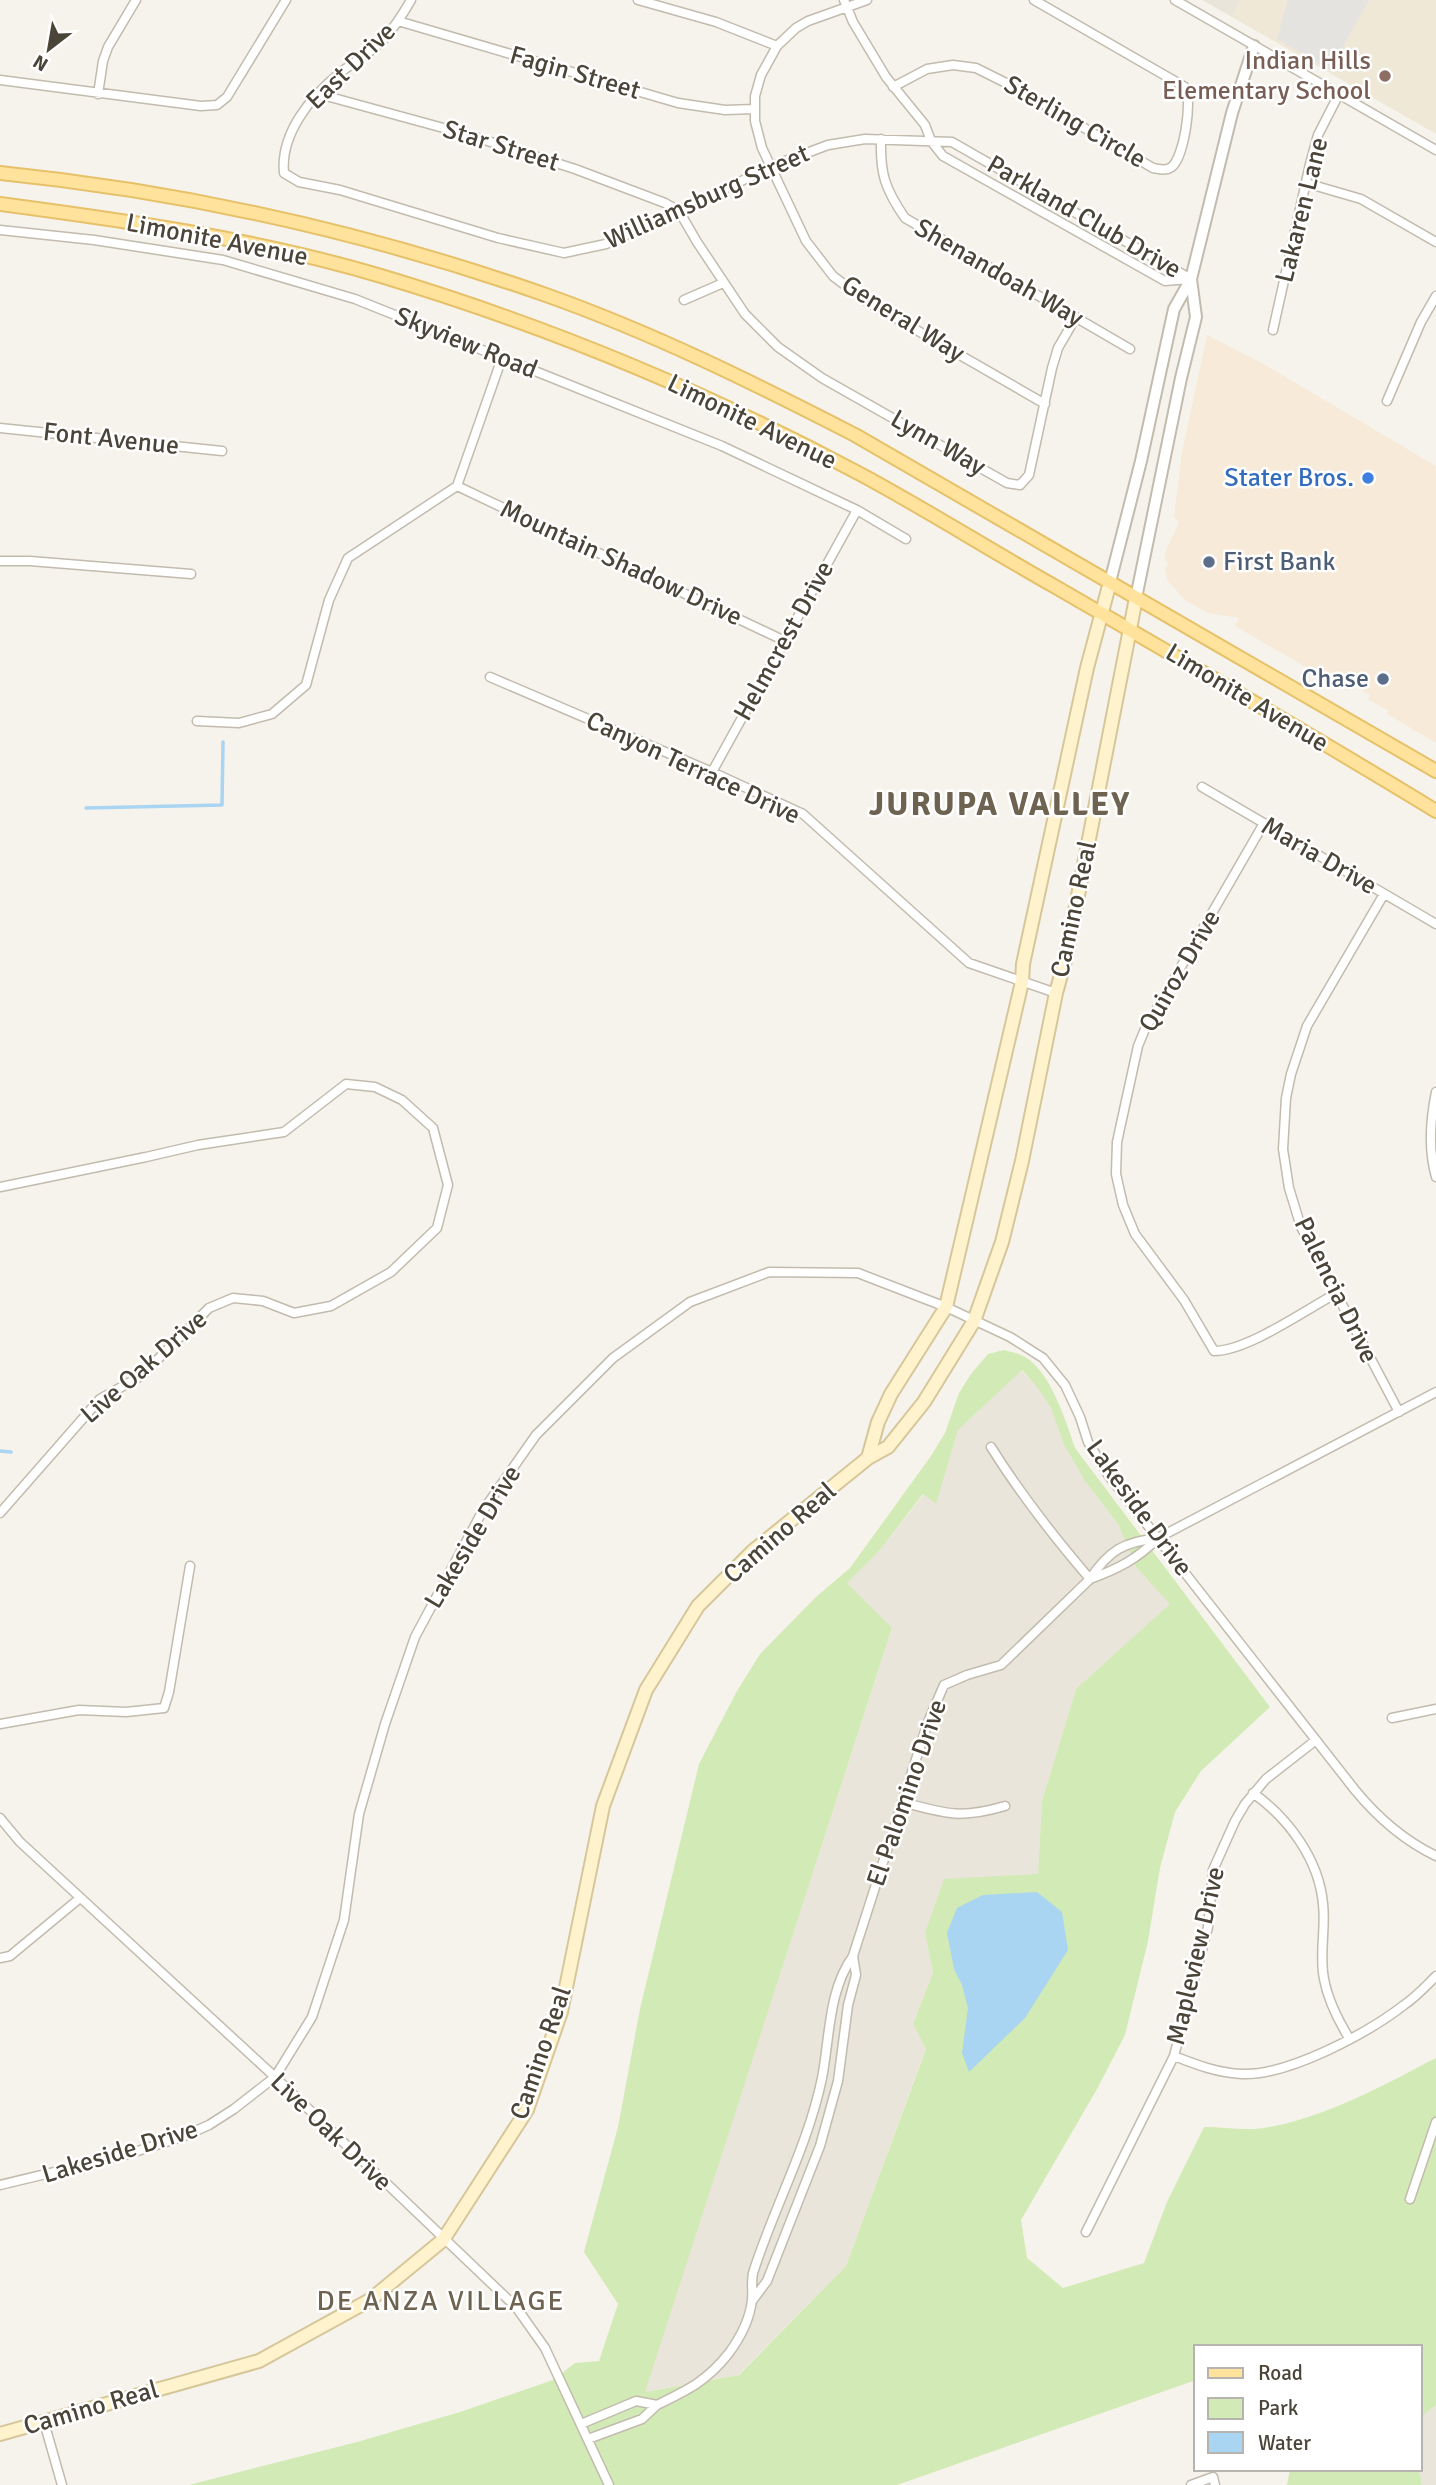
<svg xmlns="http://www.w3.org/2000/svg" width="1436" height="2485" font-family="Signika,sans-serif">
  <style>
    .residential { fill: #eae5da }
    .commercial { fill: #f7ead8 }
    .education { fill: #efe8d6 }
    .green { fill: #d2eab5; fill-rule: evenodd }
    .parking { fill: #e5e3e0 }
    .water { fill: #a9d4f2 }
    .lines { fill: none; stroke-linecap: round; stroke-linejoin: round }
    .stream { stroke: #a9d4f2; stroke-width: 3.5 }
    .minor-casing { stroke: #c2bbae; stroke-width: 11 }
    .tertiary-casing { stroke: #c2bbae; stroke-width: 14 }
    .secondary-casing { stroke: #d6c79b; stroke-width: 16 }
    .primary-casing { stroke: #e6c16a; stroke-width: 16 }
    .minor { stroke: #fff; stroke-width: 8 }
    .tertiary { stroke: #fff; stroke-width: 10 }
    .secondary { stroke: #fff3cd; stroke-width: 12 }
    .primary { stroke: #ffe39c; stroke-width: 12 }
    .education-dot { fill: #8d6e63; stroke: #fff; stroke-width: 2.5 }
    .shop-dot { fill: #3f7fe0; stroke: #fff; stroke-width: 2.5 }
    .service-dot { fill: #5c6f8a; stroke: #fff; stroke-width: 2.5 }
    .labels { text-anchor: middle; dominant-baseline: central; stroke-width: 5; stroke-linejoin: round; paint-order: stroke }
    .education-label { font-size: 26px; fill: #785e54; stroke: #fff; text-anchor: end }
    .street-label { font-size: 26px; fill: #4b4439; stroke: #fff }
    .shop-label { font-size: 26px; fill: #366cbe; stroke: #fff; text-anchor: end }
    .service-label { font-size: 26px; fill: #4e5e75; stroke: #fff; text-anchor: start }
    .neighbourhood-label { font-size: 28px; letter-spacing: 2px; fill: #6e6250; stroke: #fff }
    .district-label { font-size: 33px; font-weight: bold; letter-spacing: 2px; fill: #6e6250; stroke: #fff }
  </style>
  <rect width="100%" height="100%" fill="#f6f3ec"/>
  <path class="residential" d="M1202,0H1241L1232,17Z
    M1021,1370L1036,1386L1051,1408L1064,1445L1085,1481L1118,1524L1136,1567L1171,1604L1076,1689L1042,1801L1038,1874L925,1933L933,1973L913,2024L926,2048L846,2266L738,2375L644,2392L892,1629L847,1583L879,1551L924,1494L936,1503L958,1430Z
    M1436,2405V2485H1422L1419,2469L1420,2418Z"/>
  <path class="commercial" d="M1207,335L1262,363L1436,466V743L1387,714L1388,710L1368,700L1370,695L1357,688L1354,681L1347,691L1235,626L1239,618L1208,613L1185,600L1167,580L1165,568L1168,565L1164,555L1179,522L1174,517L1182,452Z"/>
  <path class="education" d="M1241,0H1436V134L1232,17Z"/>
  <path class="green" d="M1004,1350C1010,1352 1019,1353 1025,1357C1050,1371 1066,1421 1075,1448L1270,1707L1201,1771L1175,1812L1160,1868L1148,1941L1125,2035L1097,2089L1021,2220L1027,2258L1063,2288L1144,2263L1167,2202L1204,2127C1223,2127 1245,2131 1264,2128C1325,2118 1382,2086 1436,2058V2405L1420,2418V2347H1196V2380L897,2485H189L357,2442L460,2412L553,2380L575,2363L599,2361L618,2304L584,2252L618,2127L640,2009L699,1764L737,1691L760,1654L816,1597L850,1568L931,1456L945,1433L959,1393L971,1374L988,1354ZM1022,1370L1036,1386L1051,1408L1064,1445L1085,1481L1118,1524L1136,1567L1170,1604L1076,1689L1042,1801L1038,1874L944,1879L925,1933L933,1973L913,2024L926,2049L846,2266L739,2375L645,2392L892,1628L847,1583L879,1551L923,1494L936,1504L958,1430Z
    M1290,2469H1419L1422,2485H1287Z"/>
  <path class="parking" d="M1288,0H1369L1330,70L1277,39Z"/>
  <path class="water" d="M1037,1892L1062,1912L1068,1950L1025,2018L969,2072L962,2053L968,2008L962,1985L954,1969L947,1933L957,1908L983,1895Z"/>
  <g class="lines">
    <path class="stream" d="M86,808L222,805L223,742
      M0,1451L11,1452"/>
    <defs>
      <path id="minor" d="M411,0C403,14 394,28 383,40C369,54 355,61 340,73C311,96 280,134 284,173L299,182L340,190L498,238L564,253L606,244L780,163L828,145L865,139L952,142L1191,279
        M638,0L716,22L777,46
        M844,0L853,22L886,77L925,125L931,141L943,156L1165,281L1190,279
        M867,0L808,21L796,28L777,46L761,75L755,96V121L762,148L806,241L833,276L866,301L1045,404
        M1175,0L1436,150
        M398,21L678,103L725,110L755,109
        M0,80L201,106L217,105L227,97L286,0
        M893,87L927,69L953,65L976,68L1014,87L1153,168C1159,169 1165,171 1170,168C1184,161 1193,98 1185,87L1034,0
        M98,94L103,61L108,47L136,0
        M319,94L469,135L575,169L665,203L679,211L697,242L745,314L778,347L822,378L1007,483L1020,485L1029,475L1052,368L1058,348L1076,317
        M881,139C880,174 885,189 905,218L1130,349
        M1306,183L1361,199L1436,242
        M0,230L94,240L223,260L355,299L722,446L857,510L906,539
        M684,300L723,283
        M1273,330L1310,164L1318,135L1339,94
        M1387,401L1421,322L1436,296
        M0,428L222,451
        M457,486L785,641
        M0,561H30L191,574
        M490,677L712,772L803,814L969,963L1056,993
        M197,721L239,723L272,714L306,685L329,600L348,558L457,486L502,358
        M712,772L857,510
        M1202,787L1436,924
        M1264,823L1145,1029L1138,1046L1117,1142L1116,1174L1123,1205L1135,1234L1184,1300L1214,1351C1247,1351 1304,1311 1335,1294
        M1384,894L1307,1026L1291,1074L1286,1098L1283,1149L1289,1188L1301,1227L1399,1412
        M1436,1092C1430,1121 1428,1149 1436,1177
        M0,1187L146,1157L198,1145L284,1132L346,1084L375,1087L402,1100L433,1128L448,1185L437,1228L391,1272L331,1306L294,1313L263,1301L233,1298L209,1308L141,1376L100,1399L0,1513
        M1158,1538C1124,1542 1109,1550 1090,1579C1118,1569 1137,1559 1158,1538L1436,1392
        M1392,1718L1436,1709
        M0,1724L79,1710L126,1712L164,1708L169,1692L190,1566
        M1253,1793C1288,1818 1319,1859 1323,1904C1326,1928 1319,1954 1324,1979C1328,2000 1338,2020 1349,2038
        M902,1802C946,1814 961,1819 1005,1806
        M0,1818L20,1842L275,2077L516,2307L545,2348L609,2485
        M0,1958L10,1956L80,1898
        M1174,2056C1197,2065 1218,2073 1242,2074C1288,2076 1368,2033 1404,2005C1416,1997 1426,1986 1436,1976
        M0,2185L125,2155L182,2137L209,2125L234,2109L275,2077L312,2017L344,1920L359,1814L385,1724L415,1637L482,1512L536,1435L613,1358L690,1302L769,1272L858,1273L946,1307L1010,1337L1043,1358L1065,1385L1080,1417L1088,1442L1109,1476L1355,1790C1378,1818 1403,1840 1436,1856
        M1410,2199L1436,2122
        M1086,2232L1174,2056L1208,1927L1213,1870L1235,1821L1245,1804L1266,1779L1316,1740
        M752,2301L767,2281L820,2146L838,2081L848,2005L856,1975L853,1956
        M657,2405C688,2390 707,2381 729,2353C740,2338 750,2318 752,2300C753,2291 751,2282 753,2273C774,2207 808,2146 822,2078C830,2037 828,1991 853,1956L928,1722L944,1685L967,1675L1001,1665L1090,1579C1054,1537 1021,1495 991,1447
        M44,2422L62,2485
        M581,2424L636,2401L657,2405L642,2419L588,2439
        M1191,2485L1213,2477L1215,2485"/>
      <path id="tertiary" d="M1110,582L1141,461L1174,309L1191,279L1232,113L1254,46
        M1136,598L1181,378L1196,317L1191,279"/>
      <path id="secondary" d="M868,1458L878,1422L891,1394L946,1307L1022,982L1023,964L1087,668L1110,582
        M0,2434L259,2361L370,2300L443,2240L527,2110L561,2012L603,1806L646,1690L698,1606L753,1551L868,1458L888,1447L924,1402L974,1321L1002,1242L1022,1161L1056,993L1066,957L1136,598"/>
      <path id="primary" d="M0,173C187,192 369,233 546,295C653,333 754,383 855,435L1436,771
        M0,204C128,221 257,239 381,276C548,326 709,393 862,475C927,510 990,550 1054,586C1182,660 1310,734 1436,811"/>
    </defs>
    <use href="#minor" class="minor-casing"/>
    <use href="#tertiary" class="tertiary-casing"/>
    <use href="#secondary" class="secondary-casing"/>
    <use href="#primary" class="primary-casing"/>
    <use href="#minor" class="minor"/>
    <use href="#tertiary" class="tertiary"/>
    <use href="#secondary" class="secondary"/>
    <use href="#primary" class="primary"/>
  </g>
  <circle class="education-dot" cx="1385" cy="76" r="7"/>
  <circle class="shop-dot" cx="1368" cy="478" r="7"/>
  <g class="service-dot">
    <circle cx="1209" cy="562" r="7"/>
    <circle cx="1383" cy="679" r="7"/>
  </g>
  <g class="labels">
    <g class="education-label">
      <text x="1371" y="61">Indian Hills<tspan x="1371" dy="30">Elementary School</tspan></text>
    </g>
    <g class="street-label">
      <text transform="translate(351 66) rotate(-44)">East Drive</text>
      <text transform="translate(575 73) rotate(16)">Fagin Street</text>
      <text transform="translate(1075 122) rotate(30)">Sterling Circle</text>
      <text transform="translate(501 146) rotate(17)">Star Street</text>
      <text transform="translate(707 197) rotate(-24)">Williamsburg Street</text>
      <text transform="translate(1302 210) rotate(-76)">Lakaren Lane</text>
      <text transform="translate(1084 217) rotate(30)">Parkland Club Drive</text>
      <text transform="translate(217 240) rotate(11)">Limonite Avenue</text>
      <text transform="translate(999 273) rotate(30)">Shenandoah Way</text>
      <text transform="translate(903 319) rotate(32)">General Way</text>
      <text transform="translate(466 343) rotate(22)">Skyview Road</text>
      <text transform="translate(752 422) rotate(26)">Limonite Avenue</text>
      <text transform="translate(111 439) rotate(6)">Font Avenue</text>
      <text transform="translate(938 443) rotate(30)">Lynn Way</text>
      <text transform="translate(621 563) rotate(25)">Mountain Shadow Drive</text>
      <text transform="translate(784 641) rotate(-61)">Helmcrest Drive</text>
      <text transform="translate(1247 698) rotate(31)">Limonite Avenue</text>
      <text transform="translate(693 768) rotate(25)">Canyon Terrace Drive</text>
      <text transform="translate(1319 856) rotate(30)">Maria Drive</text>
      <text transform="translate(1074 909) rotate(-78)">Camino Real</text>
      <text transform="translate(1180 971) rotate(-60)">Quiroz Drive</text>
      <text transform="translate(1336 1290) rotate(64)">Palencia Drive</text>
      <text transform="translate(144 1367) rotate(-41)">Live Oak Drive</text>
      <text transform="translate(1139 1508) rotate(54)">Lakeside Drive</text>
      <text transform="translate(780 1533) rotate(-41)">Camino Real</text>
      <text transform="translate(473 1537) rotate(-59)">Lakeside Drive</text>
      <text transform="translate(907 1793) rotate(-71)">El Palomino Drive</text>
      <text transform="translate(1196 1956) rotate(-77)">Mapleview Drive</text>
      <text transform="translate(541 2053) rotate(-71)">Camino Real</text>
      <text transform="translate(331 2132) rotate(44)">Live Oak Drive</text>
      <text transform="translate(120 2152) rotate(-17)">Lakeside Drive</text>
      <text transform="translate(91 2408) rotate(-16)">Camino Real</text>
    </g>
    <g class="shop-label">
      <text x="1354" y="478">Stater Bros.</text>
    </g>
    <g class="service-label">
      <text x="1223" y="562">First Bank</text>
      <text x="1369" y="679" text-anchor="end">Chase</text>
    </g>
    <g class="neighbourhood-label">
      <text x="441" y="2301">DE ANZA VILLAGE</text>
    </g>
    <g class="district-label">
      <text x="1000" y="804">JURUPA VALLEY</text>
    </g>
  </g>
  <rect x="1194" y="2345" width="228" height="126" fill="#ffffff" stroke="#b7b4b0" stroke-width="2"/>
  <rect x="1208" y="2368" width="35" height="10" fill="#ffe39c" stroke="#b7b4b0" stroke-width="2"/>
  <text x="1258" y="2380" font-size="21" fill="#4b4439">Road</text>
  <rect x="1208" y="2398" width="35" height="21" fill="#d2eab5" stroke="#b7b4b0" stroke-width="2"/>
  <text x="1258" y="2415" font-size="21" fill="#4b4439">Park</text>
  <rect x="1208" y="2432" width="35" height="21" fill="#a9d4f2" stroke="#b7b4b0" stroke-width="2"/>
  <text x="1258" y="2450" font-size="21" fill="#4b4439">Water</text>
  <g transform="translate(49 49) rotate(211)" stroke="#ffffff" stroke-width="5" paint-order="stroke">
  <path d="M0-5L12 26L0 18L-12 26Z" fill="#4b4439"/>
  <text y="-10" font-size="19" font-weight="bold" text-anchor="middle" fill="#4b4439">N</text>
  </g>
</svg>
